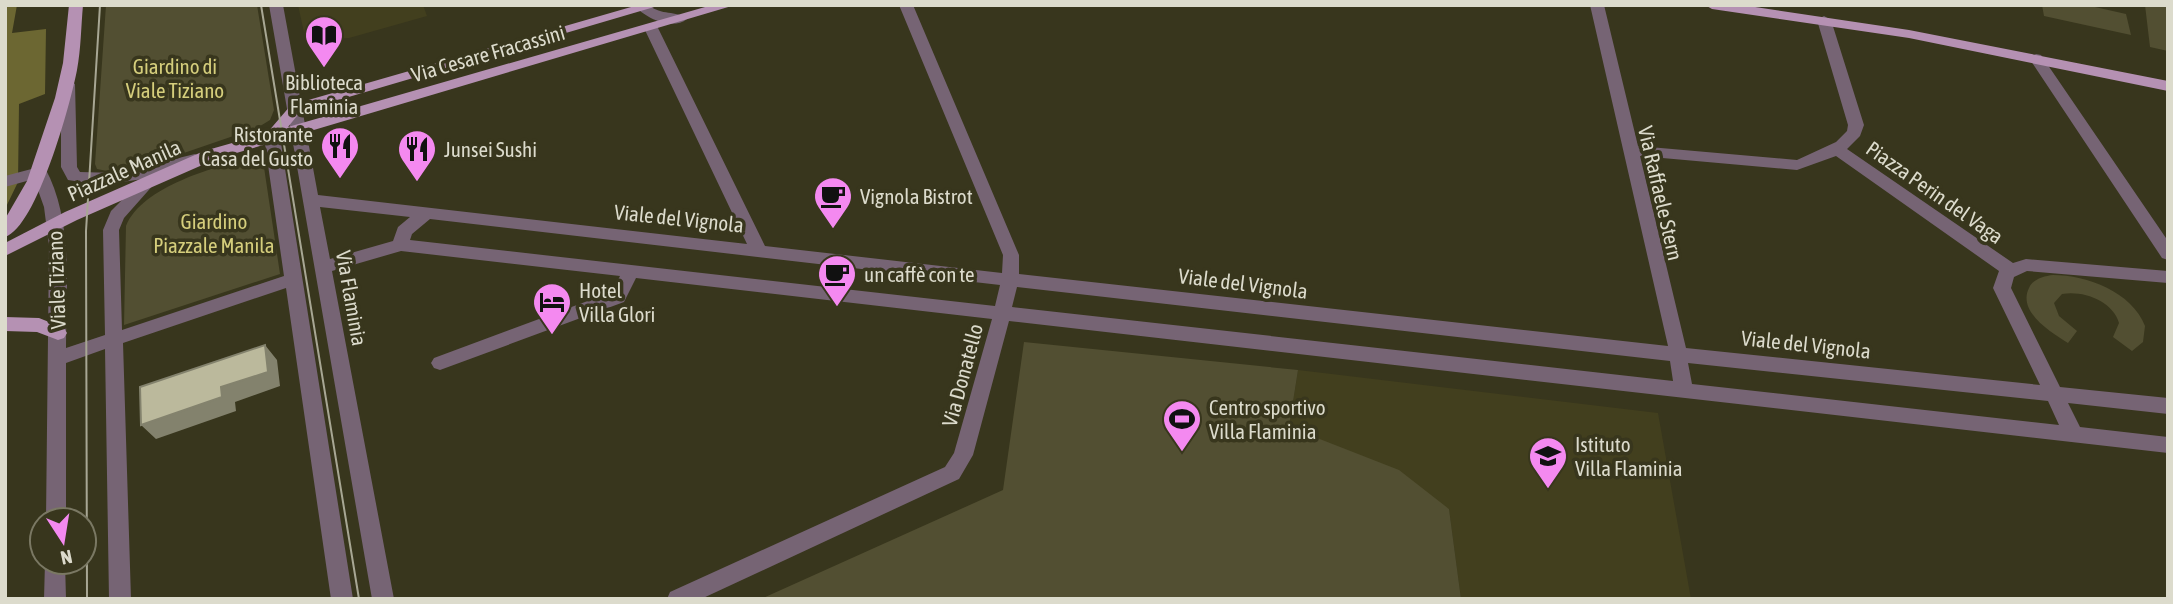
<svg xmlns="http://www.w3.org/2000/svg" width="2173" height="604" font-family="'Asap Condensed',sans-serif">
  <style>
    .built { fill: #423f1e }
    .green { fill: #524f32 }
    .forest { fill: #6c6732 }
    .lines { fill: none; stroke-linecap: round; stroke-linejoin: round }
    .minor { fill: #766474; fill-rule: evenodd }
    .major { fill: #b591b3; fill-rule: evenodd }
    .tram { stroke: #a8a794; stroke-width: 2 }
    .shaded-wall { fill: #83826d }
    .building { fill: #bbb99c; stroke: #83826d; stroke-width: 2 }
    .labels { text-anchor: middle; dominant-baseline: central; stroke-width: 7; stroke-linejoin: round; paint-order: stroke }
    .street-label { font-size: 21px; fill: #dcdbcc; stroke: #38361d }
    .park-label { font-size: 21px; fill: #d5ce7c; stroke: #38361d }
    .poi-label { font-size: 21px; fill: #dcdbcc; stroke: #38361d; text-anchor: start }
  </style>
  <rect width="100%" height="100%" fill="#38361d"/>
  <path class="built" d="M298,5H423L427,16L349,38L318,40L304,32Z
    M1298,370L1658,413L1691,599H1461L1449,509L1289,427Z"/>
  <path class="green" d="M106,5H257L274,110L270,120L257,128L178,155L107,171L97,169L95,164Z
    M2042,5H2086L2126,14L2131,35L2044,16Z
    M2145,5H2168V51L2150,47Z
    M262,154L280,274L124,325L126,226C143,184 223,165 262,154Z
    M2053,275C2087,275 2132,292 2145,326L2143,342L2132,351L2113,337L2119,323C2113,301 2083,290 2062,294L2054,303L2059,316L2077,331L2068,343C2052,333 2017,312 2029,288C2033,279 2044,276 2053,275Z
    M1024,342L1298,370L1289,427L1399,470L1449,509L1461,599H761L1003,490Z"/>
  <path class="forest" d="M5,5H17L12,33L46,29L45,94L19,104L18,182L5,209Z"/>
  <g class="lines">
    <path class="minor" d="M269,5H283L318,195L747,244L644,28L651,24L658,28L765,246L1002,273L1003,255L899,5H913L1019,255V274L1668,346L1590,5H1604L1638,146L1797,160L1836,142L1847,131L1848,125L1817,20L1824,16L1831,20L1864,125L1860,136L1847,149L2013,263L2026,259L2168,271V283L2027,271L2014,277L2011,288L2060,387L2168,398V414L2068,403L2080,427L2168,437V453L1009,321L973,455L959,479L701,599H667L670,592L945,467L954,453L992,319L636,278L624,302L440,370L434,368L431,363L434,358L612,292L620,276L401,251L332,271L394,599H372ZM1640,156L1797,170L1836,156L1999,271L1993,288L2040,385L1686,348ZM320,207L410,217L398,227L393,241L330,259ZM430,219L1000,285L995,306L410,240L412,234ZM1017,287L1670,361L1673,381L1012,307ZM1688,363L2048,401L2059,425L1692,384Z
      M634,5H649C661,16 676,10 687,19C672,31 645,18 634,5Z
      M2036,54L2041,55L2168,241V260L2162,258L2029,58Z
      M68,79L75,84L77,167L80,172L117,173L195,154L203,159L201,163L147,178L155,183L124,218L119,230L122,330L284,276L264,137L272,132L280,137L353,599H331L286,288L123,343L131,599H109L105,349L66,363V520H46L49,246L44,207L34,179L5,187V176L39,167L45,168C74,221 66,290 66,348L105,335L103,230L111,211L143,179L101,185L68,180L61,167V84Z
      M45,562H65L66,599H44Z"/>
    <path class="major" d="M69,5H83C81,27 81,49 77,70C71,102 37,227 5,237V219L27,181L55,98L63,63Z
      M638,5H661L301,111L288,127L712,5H735L216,159L77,220L5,256V243L65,212L204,151L267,133L291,105Z
      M1705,5H1742L1909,30L2168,81V91L1909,38L1712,9Z
      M5,317L39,318L64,328L67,333L64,338L58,340L37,332L5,331Z"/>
    <path class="tram" d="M261,5L359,599
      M87,599L86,231L100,5"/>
  </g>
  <path class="shaded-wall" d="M265,345L277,360L280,386L235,402L236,411L156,439L141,425Z"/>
  <path class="building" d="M265,345L268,372L221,387L222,397L141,425L140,387Z"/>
  <defs>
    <symbol id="library-pin" viewBox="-11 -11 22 30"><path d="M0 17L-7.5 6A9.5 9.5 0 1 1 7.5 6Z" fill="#f489f0" stroke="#38361d"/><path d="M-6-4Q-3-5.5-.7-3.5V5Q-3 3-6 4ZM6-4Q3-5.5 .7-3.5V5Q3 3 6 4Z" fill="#111"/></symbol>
    <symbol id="restaurant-pin" viewBox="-11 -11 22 30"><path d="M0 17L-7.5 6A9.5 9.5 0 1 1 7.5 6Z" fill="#f489f0" stroke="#38361d"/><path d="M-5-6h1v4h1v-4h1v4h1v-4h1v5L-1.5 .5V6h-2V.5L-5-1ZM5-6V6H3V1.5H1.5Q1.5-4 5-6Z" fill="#111"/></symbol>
    <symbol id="cafe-pin" viewBox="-11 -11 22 30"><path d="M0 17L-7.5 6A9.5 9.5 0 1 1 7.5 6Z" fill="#f489f0" stroke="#38361d"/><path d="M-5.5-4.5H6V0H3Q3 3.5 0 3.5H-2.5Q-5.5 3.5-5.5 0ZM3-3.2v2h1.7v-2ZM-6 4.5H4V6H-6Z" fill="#111"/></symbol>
    <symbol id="hotel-pin" viewBox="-11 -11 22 30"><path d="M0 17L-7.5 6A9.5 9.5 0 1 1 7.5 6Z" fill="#f489f0" stroke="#38361d"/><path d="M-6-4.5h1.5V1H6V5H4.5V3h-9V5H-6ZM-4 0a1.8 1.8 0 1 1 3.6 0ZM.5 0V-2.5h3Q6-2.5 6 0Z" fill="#111"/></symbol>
    <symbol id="stadium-pin" viewBox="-11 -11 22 30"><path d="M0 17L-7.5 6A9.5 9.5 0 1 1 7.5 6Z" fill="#f489f0" stroke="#38361d"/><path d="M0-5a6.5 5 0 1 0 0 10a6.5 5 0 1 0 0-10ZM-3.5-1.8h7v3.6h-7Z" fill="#111"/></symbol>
    <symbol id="school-pin" viewBox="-11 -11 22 30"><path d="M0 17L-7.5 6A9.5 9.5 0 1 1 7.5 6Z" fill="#f489f0" stroke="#38361d"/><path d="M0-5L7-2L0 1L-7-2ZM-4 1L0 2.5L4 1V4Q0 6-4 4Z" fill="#111"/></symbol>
  </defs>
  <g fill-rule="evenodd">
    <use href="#library-pin" x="302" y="13" width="44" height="60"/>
    <use href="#restaurant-pin" x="318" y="124" width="44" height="60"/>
    <use href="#restaurant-pin" x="395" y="127" width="44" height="60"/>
    <use href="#cafe-pin" x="811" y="174" width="44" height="60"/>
    <use href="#cafe-pin" x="815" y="252" width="44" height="60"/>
    <use href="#hotel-pin" x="530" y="280" width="44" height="60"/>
    <use href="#stadium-pin" x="1160" y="397" width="44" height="60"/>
    <use href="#school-pin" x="1526" y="434" width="44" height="60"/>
  </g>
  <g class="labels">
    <g class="street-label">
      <text transform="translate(488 53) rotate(-16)">Via Cesare Fracassini</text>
      <text transform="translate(124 170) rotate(-24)">Piazzale Manila</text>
      <text transform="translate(1935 192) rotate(35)">Piazza Perin del Vaga</text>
      <text transform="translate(1661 193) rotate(77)">Via Raffaele Stern</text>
      <text transform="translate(679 218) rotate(6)">Viale del Vignola</text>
      <text transform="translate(56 280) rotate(-92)">Viale Tiziano</text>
      <text transform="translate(1243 283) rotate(7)">Viale del Vignola</text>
      <text transform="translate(352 298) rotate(80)">Via Flaminia</text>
      <text transform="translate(1806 344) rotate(6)">Viale del Vignola</text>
      <text transform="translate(962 375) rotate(-75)">Via Donatello</text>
    </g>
    <g class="park-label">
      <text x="175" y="66">Giardino di<tspan x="175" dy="24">Viale Tiziano</tspan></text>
      <text x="214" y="221">Giardino<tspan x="214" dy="24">Piazzale Manila</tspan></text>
    </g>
    <g class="poi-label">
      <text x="324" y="82" text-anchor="middle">Biblioteca<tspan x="324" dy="24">Flaminia</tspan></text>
      <text x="313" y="134" text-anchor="end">Ristorante<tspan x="313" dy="24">Casa del Gusto</tspan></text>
      <text x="444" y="149">Junsei Sushi</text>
      <text x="860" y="196">Vignola Bistrot</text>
      <text x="864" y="274">un caffè con te</text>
      <text x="579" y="290">Hotel<tspan x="579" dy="24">Villa Glori</tspan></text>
      <text x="1209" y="407">Centro sportivo<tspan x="1209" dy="24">Villa Flaminia</tspan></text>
      <text x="1575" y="444">Istituto<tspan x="1575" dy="24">Villa Flaminia</tspan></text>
    </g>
  </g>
  <rect width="2173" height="604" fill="none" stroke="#dcdbcc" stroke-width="14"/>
  <g transform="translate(63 541) rotate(168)"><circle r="33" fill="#38361d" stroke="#7a7863" stroke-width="2"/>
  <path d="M0-5L12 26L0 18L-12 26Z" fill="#f489f0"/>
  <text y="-10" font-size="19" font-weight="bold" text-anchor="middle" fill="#dcdbcc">N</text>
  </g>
</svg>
